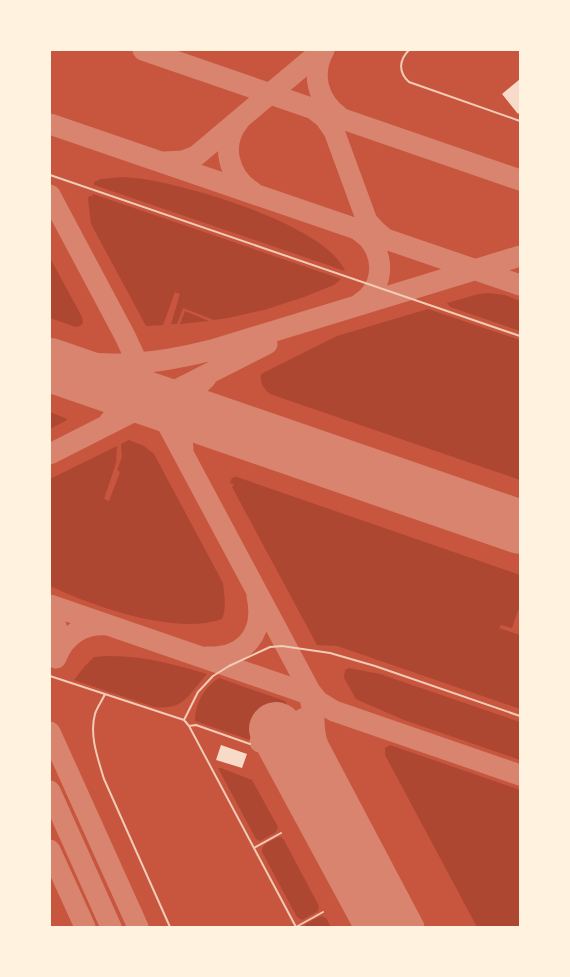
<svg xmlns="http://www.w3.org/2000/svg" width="570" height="977" font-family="Cabin,sans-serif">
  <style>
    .green { fill: #ae4732 }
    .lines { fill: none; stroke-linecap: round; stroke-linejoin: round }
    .taxiway { stroke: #d8846e; stroke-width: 21 }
    .runway { stroke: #d8846e; stroke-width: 54 }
    .building { fill: #f7dbc8 }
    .service { stroke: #f1ccb7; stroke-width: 2 }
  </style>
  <rect width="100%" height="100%" fill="#c8553d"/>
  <path class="green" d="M122,177C131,178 140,178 149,180C196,188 326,226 345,271L94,185V182L101,179Z
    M93,194L341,279L334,285L304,297L264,310L228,318L214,320L183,308L177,324H171L180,294L175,292L163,325L146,326L91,224L88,199L89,196H92Z
    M50,258L82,317L83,323L80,326L76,327L50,318Z
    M488,293L505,295L520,301V331L450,307L447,303L479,294Z
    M428,309L520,340V480L270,394C263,388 260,383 261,374L337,336Z
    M185,311L209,321L180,324Z
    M50,412L65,418L67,420L50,429Z
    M129,440L144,446L154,454L223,583C224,594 227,607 222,619C176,636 93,606 50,586V479L117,446L116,463L104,499L109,501L120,472L117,470L122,457L121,444Z
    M237,477L520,575V610H518L512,628L501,625L499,628L520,635V709L337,646L317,645L232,487L234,485L232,483L230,484C230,480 233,476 237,477Z
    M106,656C141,655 174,664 207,674C189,693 185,711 154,707L74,680L85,666L94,657Z
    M349,668L380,674L520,722V760L404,720L358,700L356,699L344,678L345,670Z
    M219,678L285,701L292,715V720L251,742L250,740L195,721C195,704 204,687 219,678Z
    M295,729L400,927H363L266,745L274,740L290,769L302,763L286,734Z
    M390,745L520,790V927H477L385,755V748Z
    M218,768H221L252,780L278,827L276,832L260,841L256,839Z
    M278,837H281L284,840L319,906L318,911L302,920L297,917L262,852C261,843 272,841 278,837Z
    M321,916L326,918L331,927H304L305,924Z"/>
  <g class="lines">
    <path class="taxiway" d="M143,50L520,180
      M324,50C311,73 317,101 340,117
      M316,111L325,118L334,131L367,221L376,231L383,237
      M239,121C220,144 228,177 253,192
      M50,124L520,285
      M164,162L183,161L196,156L322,50
      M50,195L125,336L155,401L310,691L318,701
      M359,304C387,288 386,247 359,231
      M50,359C110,368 153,365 212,350L520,256
      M109,422C126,404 136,382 132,356
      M183,448C179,422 185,395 206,378
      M50,454L267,344
      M50,605L303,692L334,711L520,775
      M50,614C59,628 61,642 56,658C64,636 83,623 107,625
      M206,657C245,659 265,633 257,596
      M309,689C318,710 310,725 318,745L414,927
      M50,732L138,927
      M260,742L314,713L311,703
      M50,791L111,927
      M50,850L85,927"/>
    <path class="runway" d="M50,365L520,527
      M276,729L383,927"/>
  </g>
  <path class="building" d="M520,79V112L518,114L502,94Z
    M221,745L247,754L242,768L216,760Z"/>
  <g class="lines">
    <path class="service" d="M409,50C399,60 398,72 409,82L520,121
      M50,175L520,336
      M50,676L184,720L198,692L213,676L229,666L270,647L282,646L330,653L375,666L520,716
      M105,694C102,701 97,707 95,714C89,735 98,759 104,779L170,927
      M184,720L189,726L296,927
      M189,726L196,725L250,744
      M254,848L281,833
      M296,927L323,912"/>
  </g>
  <rect width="570" height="977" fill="none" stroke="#fff3e0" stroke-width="102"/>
</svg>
